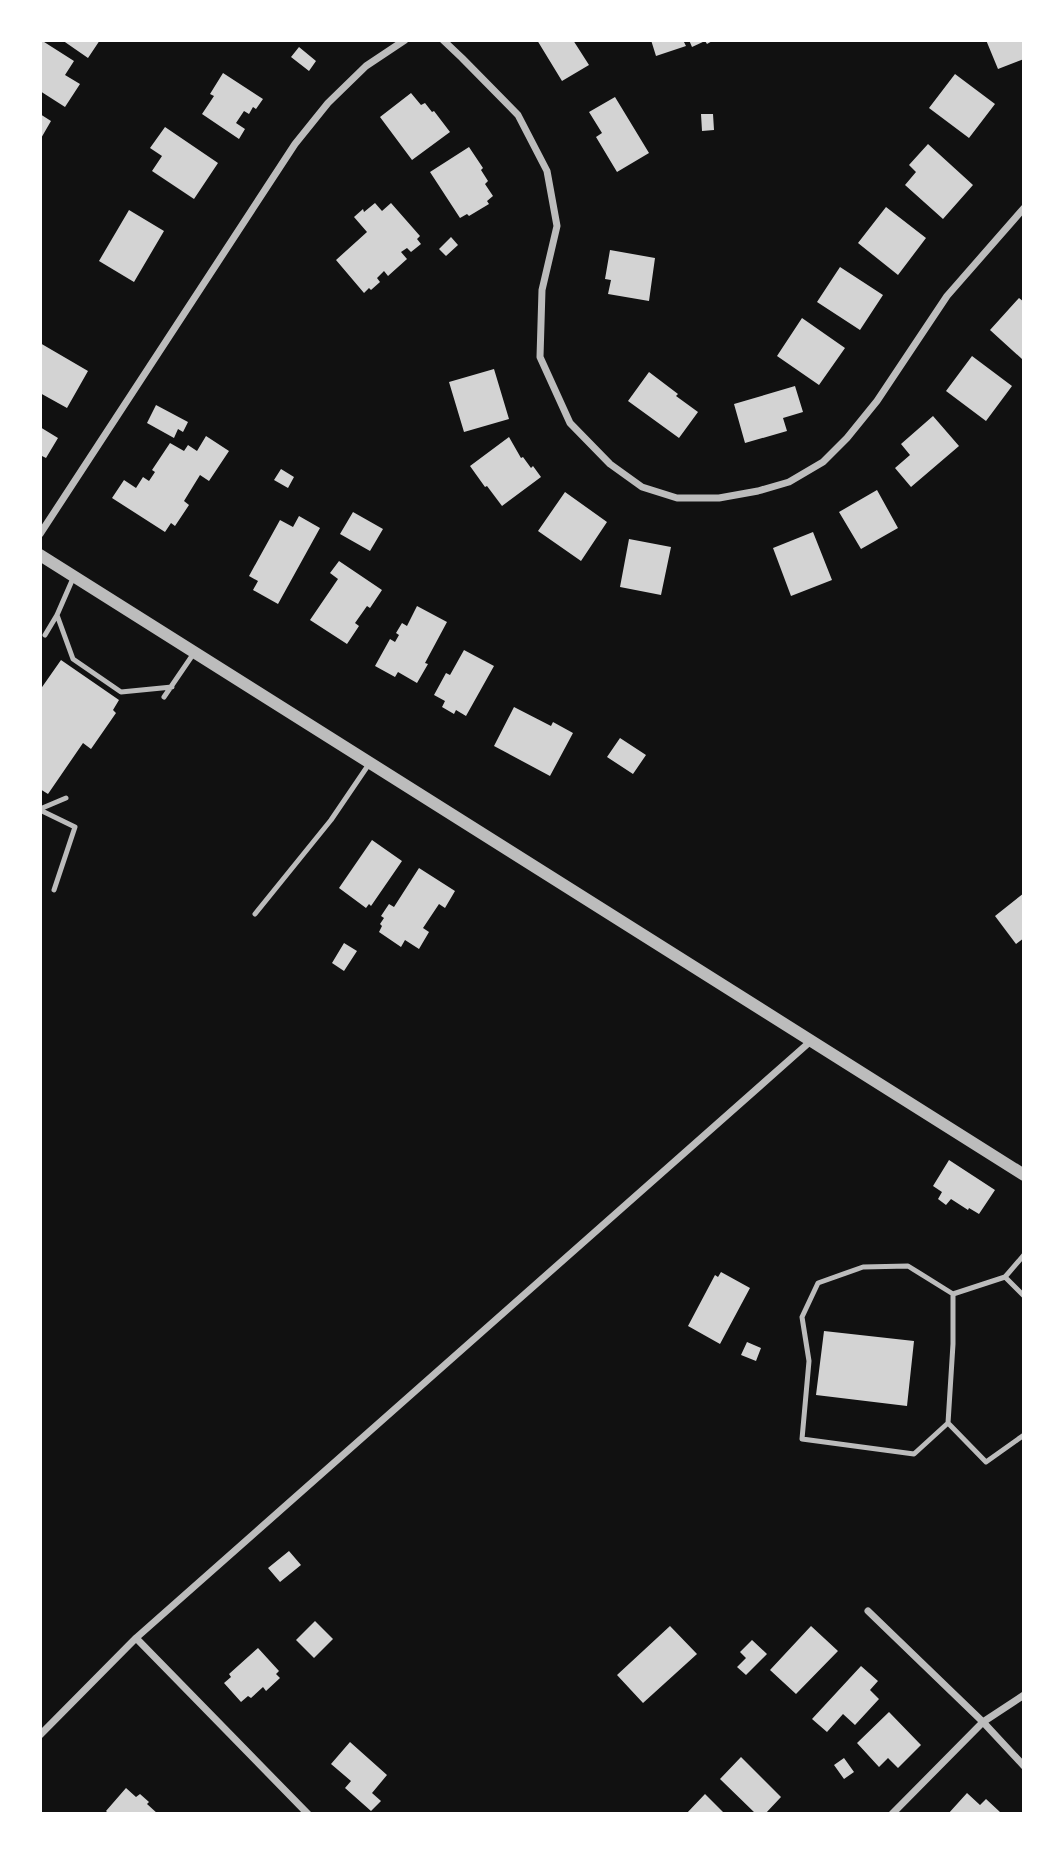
<svg xmlns="http://www.w3.org/2000/svg" width="1064" height="1854" font-family="Lora,serif">
  <style>
    .building { fill: #d3d3d3 }
    .lines { fill: none; stroke-linecap: round; stroke-linejoin: round }
    .service { stroke: #bcbcbc; stroke-width: 5 }
    .minor { stroke: #bcbcbc; stroke-width: 7 }
    .tertiary { stroke: #bcbcbc; stroke-width: 12 }
  </style>
  <rect width="100%" height="100%" fill="#111"/>
  <path class="building" d="M41,40L74,61L65,75L80,84L65,107L40,91Z
    M62,40H100L88,58Z
    M537,40H573L589,65L562,81Z
    M651,40H683L686,46L656,56Z
    M689,40H714L707,44L705,41L692,47Z
    M986,40H1024V59L998,69Z
    M299,47L316,61L309,71L291,57Z
    M223,73L263,99L256,109L253,107L249,114L244,111L236,123L245,129L239,139L202,114L214,96L210,94Z
    M955,74L995,104L969,138L929,108Z
    M411,93L421,105L425,103L432,112L434,111L450,132L412,160L380,117Z
    M615,97L649,153L617,172L596,137L602,133L589,112Z
    M40,114L51,121L40,140Z
    M701,114H713L714,130L702,131Z
    M165,127L218,163L194,199L152,171L162,156L150,148Z
    M928,144L973,185L943,219L905,185L916,172L909,165Z
    M469,147L483,168L481,170L488,181L485,184L493,196L487,201L489,204L469,216L467,214L460,218L430,172Z
    M375,203L382,211L391,203L420,236L417,239L421,244L411,252L407,248L401,252L407,259L388,276L384,271L377,278L380,282L371,290L369,288L364,293L336,260L367,232L354,217L363,209L364,212Z
    M886,207L926,238L898,275L858,243Z
    M129,210L164,231L134,282L99,261Z
    M451,237L458,245L446,256L439,249Z
    M610,250L655,258L649,301L608,294L611,280L605,279Z
    M840,267L883,295L860,330L817,302Z
    M1019,298L1024,302V357L1022,359L990,330Z
    M802,318L845,348L819,385L777,356Z
    M40,343L88,371L67,408L40,393Z
    M972,356L1012,386L986,421L946,391Z
    M494,369L509,419L464,432L449,382Z
    M649,372L678,394L676,396L698,412L679,438L628,401Z
    M795,386L803,412L783,418L787,431L745,443L734,404Z
    M156,405L188,422L183,432L178,429L174,438L147,423Z
    M933,416L959,446L911,487L895,468L910,455L901,444Z
    M40,427L58,438L46,458L42,456L40,459Z
    M206,436L229,451L209,481L200,475L184,501L189,505L175,526L171,523L165,532L112,498L124,480L136,488L143,477L149,481L155,472L152,470L170,443L184,451L188,445L197,451Z
    M509,437L521,458L523,457L531,468L533,466L541,477L502,506L487,486L485,487L470,466Z
    M281,469L294,477L288,488L274,480Z
    M877,490L898,528L861,549L839,512Z
    M565,492L607,522L581,561L538,531Z
    M353,512L383,529L370,551L340,534Z
    M299,516L320,528L278,604L253,590L258,581L249,576L280,520L293,527Z
    M813,532L832,580L791,596L773,548Z
    M629,539L671,547L661,595L620,587Z
    M339,561L382,590L370,608L367,606L355,623L359,626L347,644L310,620L338,579L330,573Z
    M417,606L447,622L425,663L428,664L417,683L398,672L395,677L375,666L390,639L395,642L399,635L396,633L402,623L407,626Z
    M464,650L494,666L466,716L456,710L454,714L442,707L445,701L434,695L446,673L450,675Z
    M61,660L119,700L113,710L116,713L91,749L83,743L48,794L40,789V690Z
    M514,707L551,726L553,722L573,733L550,776L494,746Z
    M620,738L646,755L633,774L607,757Z
    M372,840L402,861L371,906L369,904L366,908L339,888Z
    M419,868L455,891L445,908L439,904L423,928L429,932L419,949L405,940L401,947L379,932L382,926L380,924L384,918L381,916L389,904L394,907Z
    M1024,893V938L1016,944L995,916Z
    M344,943L357,951L344,971L332,963Z
    M949,1160L995,1190L979,1214L969,1208L968,1210L951,1199L946,1205L938,1199L942,1192L933,1186Z
    M721,1272L750,1288L720,1344L688,1326L715,1275L718,1277Z
    M824,1331L914,1341L907,1406L816,1395Z
    M747,1342L761,1348L756,1361L741,1355Z
    M289,1551L301,1565L280,1582L268,1568Z
    M315,1621L333,1639L314,1658L296,1640Z
    M670,1626L697,1654L643,1703L617,1675Z
    M811,1626L838,1651L796,1694L770,1670Z
    M752,1640L767,1654L746,1675L737,1667L746,1658L740,1652Z
    M258,1648L279,1671L276,1674L280,1678L266,1691L263,1687L251,1698L248,1696L241,1702L224,1683L231,1677L229,1674Z
    M861,1666L878,1681L870,1690L879,1699L855,1725L843,1714L827,1732L812,1719Z
    M889,1712L921,1745L898,1768L888,1758L879,1767L857,1743Z
    M350,1742L387,1775L372,1793L381,1801L371,1811L345,1788L351,1781L331,1764Z
    M741,1757L781,1797L765,1814H756L720,1779Z
    M844,1758L854,1772L844,1779L834,1765Z
    M126,1788L136,1797L140,1794L149,1802L147,1804L158,1814H109L106,1811Z
    M967,1793L980,1805L986,1799L1000,1812L998,1814H948Z
    M705,1794L725,1814H686Z"/>
  <g class="lines">
    <path class="service" d="M57,615L73,659L121,692L172,687
      M45,635L57,615L74,576
      M164,697L194,653
      M40,809L66,798
      M40,810L75,827L54,890
      M255,914L331,820L369,764
      M1024,1255L1005,1277L1024,1296
      M953,1294V1344L948,1423L914,1454L802,1439L809,1361L802,1317L818,1283L863,1267L908,1266L953,1294L1005,1277
      M948,1423L986,1462L1024,1435"/>
    <path class="minor" d="M443,40L462,58L518,115L547,171L557,226L542,290L540,357L570,423L610,464L642,487L677,498H719L758,491L789,482L823,462L847,438L877,401L947,296L1024,208
      M40,534L295,144L328,103L366,66L405,40
      M868,1611L983,1722L1024,1766
      M136,1638L308,1814
      M40,1735L136,1638L812,1040
      M892,1814L983,1722L1024,1695"/>
    <path class="tertiary" d="M40,555L1024,1175"/>
  </g>
  <rect width="1064" height="1854" fill="none" stroke="#ffffff" stroke-width="84"/>
</svg>
